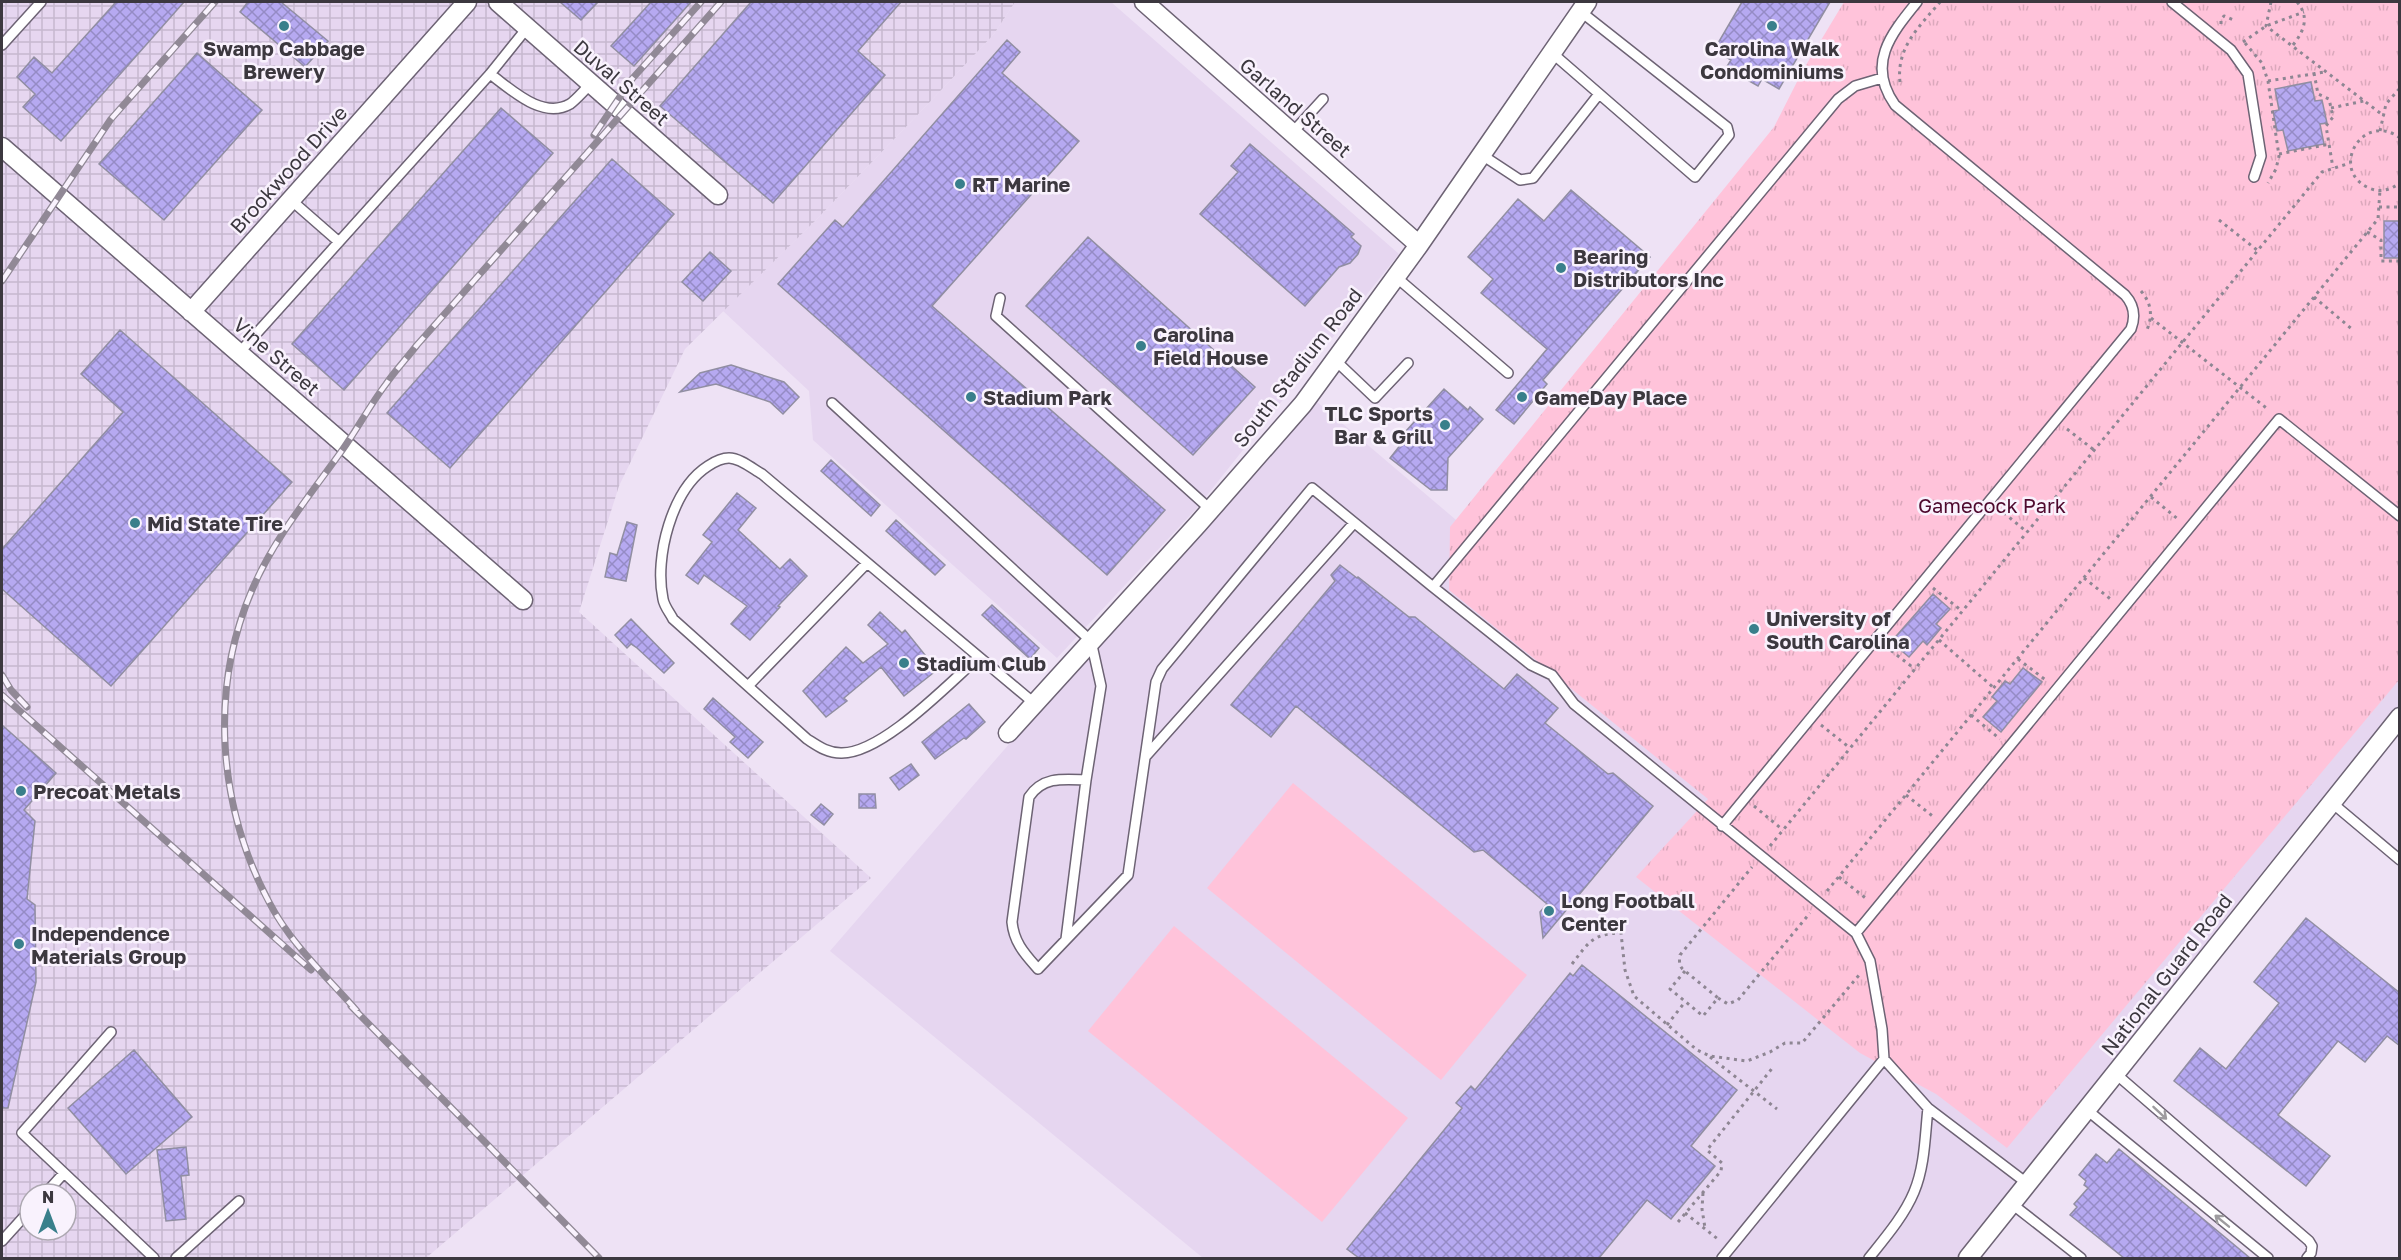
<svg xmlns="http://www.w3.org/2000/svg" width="2401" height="1260" font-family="'Golos Text',sans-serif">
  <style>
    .built { fill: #e6d6f0 }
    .industrial { fill: url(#industrial-grid); fill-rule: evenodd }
    .park { fill: url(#park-tufts) }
    .pitch { fill: #ffc3da }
    .building { fill: url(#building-cross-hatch); stroke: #918ea2; stroke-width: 1.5 }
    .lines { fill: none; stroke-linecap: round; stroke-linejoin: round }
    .service-casing { stroke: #6d6374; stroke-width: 12 }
    .minor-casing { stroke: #6d6374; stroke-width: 21 }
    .path { stroke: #8e8693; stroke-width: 3; stroke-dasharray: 3 4.5; stroke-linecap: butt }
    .service { stroke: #fff; stroke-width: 9 }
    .minor { stroke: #fff; stroke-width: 18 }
    .rail-casing { stroke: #918996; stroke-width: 7 }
    .rail { stroke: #f9f2fd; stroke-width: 4.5; stroke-dasharray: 14; stroke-linecap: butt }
    .oneway { stroke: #9e9c9f }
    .poi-dot { fill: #397f8b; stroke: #f9f2fd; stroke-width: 2 }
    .labels { text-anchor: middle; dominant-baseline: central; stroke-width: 5; stroke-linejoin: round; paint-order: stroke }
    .poi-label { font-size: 20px; font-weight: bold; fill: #3c383f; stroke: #f9f2fd; text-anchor: start }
    .street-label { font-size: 20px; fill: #3c383f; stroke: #f9f2fd }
    .park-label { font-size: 20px; fill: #4e092e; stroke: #f9f2fd }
  </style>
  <defs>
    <pattern id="industrial-grid" width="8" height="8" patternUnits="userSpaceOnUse" patternTransform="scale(1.5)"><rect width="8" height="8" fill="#e6d6f0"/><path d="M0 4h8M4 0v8" fill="none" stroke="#c6b8cf"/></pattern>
    <pattern id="park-tufts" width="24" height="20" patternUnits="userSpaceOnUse" patternTransform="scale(1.5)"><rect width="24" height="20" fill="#ffc3da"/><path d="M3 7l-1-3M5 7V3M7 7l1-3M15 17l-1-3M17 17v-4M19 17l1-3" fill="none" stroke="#dba8bc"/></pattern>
    <pattern id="building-cross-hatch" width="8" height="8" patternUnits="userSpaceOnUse" patternTransform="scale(1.5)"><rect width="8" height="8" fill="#b6a9f1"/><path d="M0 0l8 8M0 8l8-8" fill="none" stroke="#958bc5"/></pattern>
  </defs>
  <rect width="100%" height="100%" fill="#eee2f5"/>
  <path class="built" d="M1015,2H1111L1399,254L1196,509L1057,658L813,440L809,391L723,311L815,221L927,105L994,34Z
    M2399,2V721L1965,1258H1203L830,951L1310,396L1475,536Z"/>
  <path class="industrial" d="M2,2H1015L994,34L927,105L815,221L685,349L619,486L579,612L871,878L426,1258H2ZM30,1194H66V1230H30Z"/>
  <path class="park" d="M1844,2H2399V680L2007,1148L1936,1094L1860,1053L1636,877L1708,799L1449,590L1450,527L1774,127L1803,70Z"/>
  <path class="pitch" d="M1293,783L1527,975L1441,1080L1207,888Z
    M1174,926L1408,1118L1322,1222L1088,1031Z"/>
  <path class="building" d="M116,2H184L61,141L23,107L35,94L17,77L34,57L52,73Z
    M248,2H281L328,41L305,67L240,12Z
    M560,2H598L581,20Z
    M651,2H691L634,66L611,46Z
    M751,2H901L858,51L885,75L773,203L660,106Z
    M1742,2H1830L1779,89L1762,79L1758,86L1726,68L1731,60L1714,50Z
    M1007,40L1020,52L1002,73L1079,141L932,306L1165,510L1107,575L778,284L835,220L843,227Z
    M197,53L262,110L164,220L99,164Z
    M2311,82L2315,101L2322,100L2327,123L2320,124L2324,144L2288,151L2283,130L2277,131L2273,111L2279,110L2275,89Z
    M501,108L553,153L344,390L292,344Z
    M1250,144L1354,234L1351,237L1361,246L1358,254L1350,263L1339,267L1305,306L1200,214L1238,172L1231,166Z
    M612,159L674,214L450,468L387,413Z
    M1571,190L1650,257L1543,380L1547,384L1514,424L1496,410L1547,349L1481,293L1493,279L1468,257L1518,199L1544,221Z
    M2384,221H2400V258H2384Z
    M1088,237L1255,387L1193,455L1026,306Z
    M710,252L731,271L703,301L682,282Z
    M120,330L292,482L111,686L2,589V549L123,412L81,374Z
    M731,365L784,382L799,397L783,414L770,402L716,384L680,392L700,373Z
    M1444,389L1468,410L1470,407L1483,419L1448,458L1447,490H1431L1390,458L1409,434L1406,431Z
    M831,460L880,505L871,516L821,471Z
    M737,493L756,508L738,530L780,569L790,559L807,576L778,606L780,607L750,640L731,624L747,606L704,575L698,584L686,575L712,542L703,535Z
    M896,520L945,565L935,575L886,531Z
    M627,522L637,525L626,581L605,577L610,553L617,555Z
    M1340,565L1357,578L1358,577L1409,617H1415L1504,689L1517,674L1558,708L1545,723L1608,774L1613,773L1653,806L1543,938L1540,912L1547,904L1483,850L1474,852L1296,706L1271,737L1231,705L1335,581L1331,575Z
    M1933,594L1950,609L1936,624L1941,628L1927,645L1923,641L1909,657L1891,642Z
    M992,605L1039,648L1030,659L982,615Z
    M880,612L902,633L905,630L937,670L904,696L881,667L844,698L847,701L826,717L803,691L846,647L863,663L888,644L868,625Z
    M631,619L674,663L664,673L637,648L631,644L627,648L615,635Z
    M2023,668L2042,682L2001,732L1983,717L1997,701L1992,697L2005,681L2010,684Z
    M713,698L763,742L748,758L730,742L735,737L704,709Z
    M969,704L985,722L966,739L964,738L935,759L922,742Z
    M2,725L56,773L24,810L35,821L27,899L35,905L36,982L8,1108H2Z
    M911,764L919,775L899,790L890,778Z
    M859,794H875L876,808H859Z
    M821,804L833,814L824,825L811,815Z
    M2306,918L2400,993V1046L2387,1036L2365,1062L2338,1041L2278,1115L2330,1156L2306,1186L2174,1081L2200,1048L2226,1069L2279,1003L2254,982Z
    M1582,965L1737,1090L1691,1146L1715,1166L1671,1219L1647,1200L1599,1258H1359L1347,1249L1462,1108L1456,1103L1471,1086L1475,1090L1570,973L1573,976Z
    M134,1050L192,1117L126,1174L68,1108Z
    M186,1147L189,1175L181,1176L186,1219L166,1221L157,1150Z
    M2119,1149L2250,1258H2124L2070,1215L2077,1207L2074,1204L2088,1188L2084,1185L2086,1181L2079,1175L2096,1154L2107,1163Z"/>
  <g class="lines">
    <defs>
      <path id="service" d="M2172,2L2231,50L2248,74L2261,156L2254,177
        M2,45L41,2
        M1551,52L1695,177L1729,135L1727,127L1580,11
        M490,74C511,89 542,120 570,104C577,99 584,90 591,84
        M1292,133L1323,99
        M1482,155L1520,180L1533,178L1599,94
        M291,200L339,242
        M1396,277L1508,373
        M1000,298L996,316L1211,510
        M239,353L490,74L527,28
        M1335,360L1375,398L1408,363
        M832,403L1091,641L1101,686L1086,780
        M979,657C948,684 882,754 841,753C827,753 818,746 807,739L673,619C670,613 664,606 663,599C654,557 672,489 708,466C714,462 723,458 729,458C740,458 753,469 762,474C853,551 943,627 1034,703
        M748,686L867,563
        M1146,756L1354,523
        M2331,802L2400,860
        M1722,826L2131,329C2136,316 2134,305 2125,295L1895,105C1866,64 1891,34 1917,2
        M1856,933L1574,704L1552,675L1531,665L1433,587L1838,99L1855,86L1882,78
        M1066,939L1086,780C1064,779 1043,776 1029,797L1012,922C1014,943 1025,954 1038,969L1128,875L1156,682L1162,669L1312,488L1433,587
        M111,1032L22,1133L154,1258
        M2116,1074L2309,1241L2312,1246L2311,1253L2307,1258
        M2087,1110L2268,1258
        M2028,1184L1928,1108L1884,1059L1882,1029L1870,961L1856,933L2279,419L2400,516
        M45,1194L64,1173
        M2012,1204L2081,1258
        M2,1241L30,1210
        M176,1258L239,1201
        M1722,1258L1884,1059
        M1869,1258C1885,1238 1904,1216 1914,1192C1925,1166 1925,1135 1928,1108"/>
      <path id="minor" d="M498,2L718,195
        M1144,2L1419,245
        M2,147L523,600
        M191,312L467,2
        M1008,733L1198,524L1303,404L1419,245L1587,2
        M1968,1258L2400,717"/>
    </defs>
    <use href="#service" class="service-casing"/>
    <use href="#minor" class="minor-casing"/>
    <path class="path" d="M2271,2L2266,26L2384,116
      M2221,24V19L2224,16L2236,21
      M2243,42L2266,26L2304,12
      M2245,43L2262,63L2268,81L2279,156L2276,169L2268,183
      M2293,45C2304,31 2310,17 2297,2
      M2314,73L2318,94L2329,99L2333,117L2326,126L2333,168
      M2268,81L2325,72
      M1900,82C1896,47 1920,26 1940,2
      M2331,108L2364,101
      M2380,131L2386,104L2400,88
      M2400,138C2363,110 2328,170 2369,188C2380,193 2390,190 2400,183
      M2279,154L2330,144
      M2379,207H2400
      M2219,220L2257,250
      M2367,232L2381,240V261H2400
      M2141,291C2152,304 2153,317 2146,332
      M2314,297L2353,330
      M2151,318L2269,410
      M2067,429L2094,450
      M2151,497L2179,520
      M1998,508L2027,532
      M2084,578L2113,601
      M1933,588L1962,611
      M1939,640L1994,688
      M1885,646L1915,669
      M2018,659L2047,681
      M1971,715L2000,739
      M1821,725L1850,748
      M1906,795L1935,818
      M1754,806L1783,830
      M1770,846L2322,172L2350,163
      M1839,877L1868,900
      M1827,891L2378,219L2380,190
      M1572,964C1589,942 1592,934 1621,933L1625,970L1634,996L1697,1050L1710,1056L1747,1061L1770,1052L1785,1043H1802L1860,974
      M1685,971L1670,989L1703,1016L1718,998L1685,971C1679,967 1679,962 1680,955L1752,867
      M1718,998L1728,1004L1738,1000L1810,913
      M1667,1025L1685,1002
      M1710,1057L1777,1109
      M1703,1193L1702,1209L1705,1228
      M1685,1213L1719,1240
      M1678,1222L1721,1171L1722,1163L1707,1150L1774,1066"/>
    <use href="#service" class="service"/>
    <use href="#minor" class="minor"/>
    <defs>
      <path id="rail" d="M594,135L632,79L701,2
        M2,281L111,119L215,2
        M2,675L11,690L27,707
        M2,695L311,970
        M351,1006L599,1258
        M357,1011C327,977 290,943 269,902C218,806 209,690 252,590C274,538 311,494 343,449C358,428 370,405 386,384C395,371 407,358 417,345L721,2"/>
    </defs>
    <use href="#rail" class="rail-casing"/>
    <use href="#rail" class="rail"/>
  </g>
  <defs><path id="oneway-shaft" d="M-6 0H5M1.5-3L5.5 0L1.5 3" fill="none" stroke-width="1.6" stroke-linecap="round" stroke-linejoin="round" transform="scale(1.5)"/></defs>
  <g class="oneway">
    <use href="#oneway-shaft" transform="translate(2160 1113) rotate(43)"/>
    <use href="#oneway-shaft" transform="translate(2222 1221) rotate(-141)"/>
  </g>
  <g class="poi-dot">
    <circle cx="284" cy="26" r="6"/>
    <circle cx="1772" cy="26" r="6"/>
    <circle cx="960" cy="184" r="6"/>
    <circle cx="1561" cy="268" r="6"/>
    <circle cx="1141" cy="346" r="6"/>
    <circle cx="971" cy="397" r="6"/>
    <circle cx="1522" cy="397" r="6"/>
    <circle cx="1445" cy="425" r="6"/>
    <circle cx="135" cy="523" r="6"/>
    <circle cx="1754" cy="629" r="6"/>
    <circle cx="904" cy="663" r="6"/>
    <circle cx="21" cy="791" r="6"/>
    <circle cx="1549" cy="911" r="6"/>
    <circle cx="19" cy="944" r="6"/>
  </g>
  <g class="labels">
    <g class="poi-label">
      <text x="284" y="48" text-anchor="middle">Swamp Cabbage<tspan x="284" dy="23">Brewery</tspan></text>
      <text x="1772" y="48" text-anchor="middle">Carolina Walk<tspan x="1772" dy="23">Condominiums</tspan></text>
      <text x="972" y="184">RT Marine</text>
      <text x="1573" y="256">Bearing<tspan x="1573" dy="23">Distributors Inc</tspan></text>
      <text x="1153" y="334">Carolina<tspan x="1153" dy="23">Field House</tspan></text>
      <text x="983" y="397">Stadium Park</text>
      <text x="1534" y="397">GameDay Place</text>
      <text x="1433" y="413" text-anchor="end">TLC Sports<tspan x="1433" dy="23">Bar &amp; Grill</tspan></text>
      <text x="147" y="523">Mid State Tire</text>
      <text x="1766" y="618">University of<tspan x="1766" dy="23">South Carolina</tspan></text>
      <text x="916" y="663">Stadium Club</text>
      <text x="33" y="791">Precoat Metals</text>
      <text x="1561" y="900">Long Football<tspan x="1561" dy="23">Center</tspan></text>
      <text x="31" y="933">Independence<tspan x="31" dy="23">Materials Group</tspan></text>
    </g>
    <g class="street-label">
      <text transform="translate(622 82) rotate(41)">Duval Street</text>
      <text transform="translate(1296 107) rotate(41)">Garland Street</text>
      <text transform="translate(288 169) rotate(-48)">Brookwood Drive</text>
      <text transform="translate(277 356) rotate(41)">Vine Street</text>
      <text transform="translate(1297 367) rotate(-52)">South Stadium Road</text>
      <text transform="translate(2166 974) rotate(-52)">National Guard Road</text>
    </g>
    <g class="park-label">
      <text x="1992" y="505">Gamecock Park</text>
    </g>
  </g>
  <rect width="2401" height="1260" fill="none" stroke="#3c383f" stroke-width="6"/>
  <g transform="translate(48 1212)"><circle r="28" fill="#f9f2fd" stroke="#ada8b1" stroke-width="1.5"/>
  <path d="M0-4.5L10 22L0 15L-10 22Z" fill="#397f8b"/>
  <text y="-9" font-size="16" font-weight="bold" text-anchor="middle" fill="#3c383f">N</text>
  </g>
</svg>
